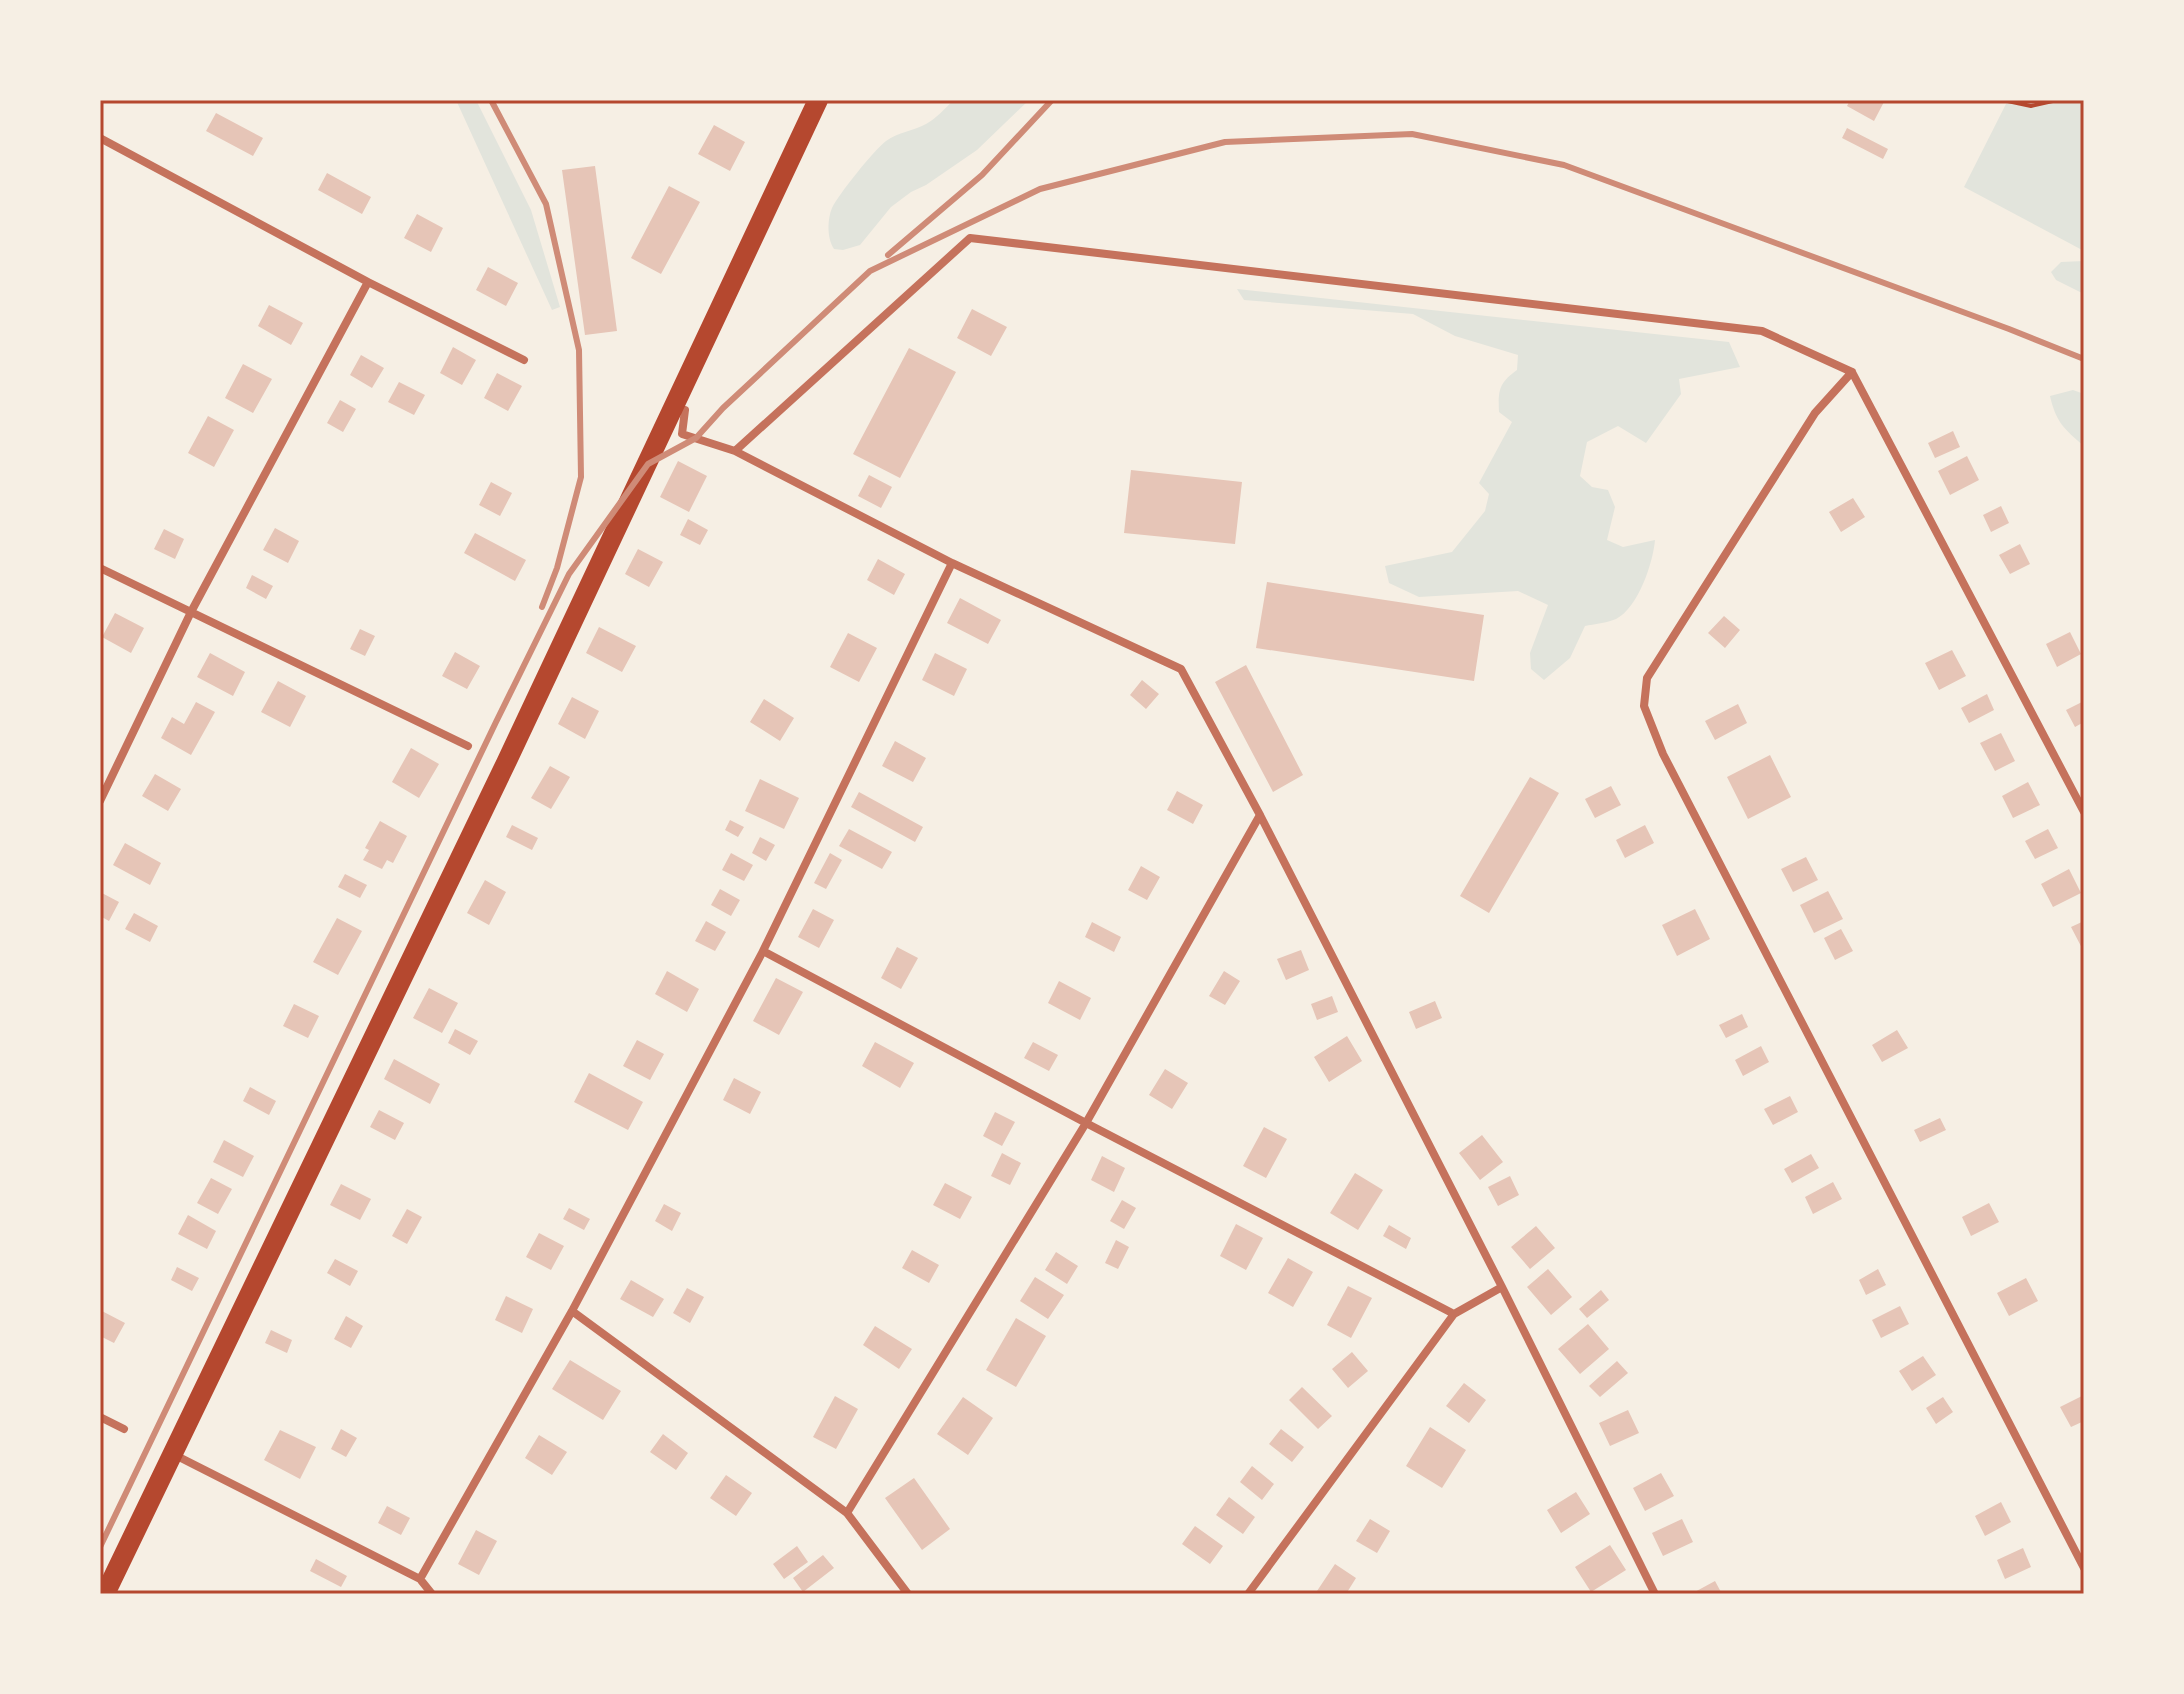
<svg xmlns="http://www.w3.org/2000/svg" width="2184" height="1694" font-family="'Golos Text',sans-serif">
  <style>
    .green { fill: #e2e4dc }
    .building { fill: #e6c5b7 }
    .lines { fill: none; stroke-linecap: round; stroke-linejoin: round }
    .path { stroke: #b5482f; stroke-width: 4 }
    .minor { stroke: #c5725c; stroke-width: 8 }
    .primary { stroke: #b5482f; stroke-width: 20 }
    .rail { stroke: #cf8b77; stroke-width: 6 }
    .neatline { fill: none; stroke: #b5482f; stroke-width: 3 }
  </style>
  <rect width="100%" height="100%" fill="#f6efe4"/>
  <path class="green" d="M456,100H476L531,210L560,307L552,310Z
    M954,100H1029L977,150L926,185L911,192L891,207L860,245L843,250L834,249C827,239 827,220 832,208C838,195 875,149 886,141C898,132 914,131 926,124C936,119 945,108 954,100Z
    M2008,100H2084V251L1964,187Z
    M2084,261V294L2056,280L2051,272L2061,262Z
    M1237,289L1729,342L1740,367L1679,379L1681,394L1646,443L1618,426L1587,442L1580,476L1592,487L1608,490L1615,507L1607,540L1623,547L1655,540C1653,563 1638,608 1616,619C1607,623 1594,624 1585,626L1570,658L1544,680L1531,669L1530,653L1548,605L1518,591L1419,597L1389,583L1385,566L1452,552L1485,511L1489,494L1479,483L1512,422L1499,412C1498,390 1499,383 1517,370L1518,355L1455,336L1413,314L1244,300Z
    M2073,390L2084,394V446C2064,429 2056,422 2050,396Z"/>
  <path class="building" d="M1850,100H1885L1874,121L1847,106Z
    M216,113L263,138L253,156L206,131Z
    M714,125L745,142L730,171L698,154Z
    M1847,128L1888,149L1883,159L1842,138Z
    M595,166L617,331L585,335L562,170Z
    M327,173L371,197L362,214L318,190Z
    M669,186L700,202L661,274L631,258Z
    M417,214L443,228L431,252L404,238Z
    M488,267L518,283L506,306L476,290Z
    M269,305L303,323L291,345L258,326Z
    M972,309L1007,327L991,356L957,338Z
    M453,347L476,360L462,385L440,373Z
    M909,348L956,372L900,478L853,454Z
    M361,355L384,368L372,388L350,375Z
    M243,364L272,379L253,413L225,398Z
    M497,373L522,386L508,411L484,398Z
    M399,382L425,395L414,415L388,402Z
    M340,400L356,409L343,432L327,423Z
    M208,416L234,430L214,467L188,453Z
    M1953,431L1960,447L1935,458L1928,443Z
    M1967,456L1979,480L1950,495L1938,471Z
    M678,461L707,476L689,512L660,497Z
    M1131,470L1242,482L1235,544L1124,533Z
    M869,475L892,487L881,508L858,496Z
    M491,482L512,493L500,516L479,505Z
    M1853,498L1865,517L1841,532L1829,512Z
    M2001,506L2009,523L1991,532L1983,515Z
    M688,519L708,530L700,545L680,535Z
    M275,528L299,541L288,563L263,550Z
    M164,529L184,539L175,559L154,549Z
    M475,533L526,560L515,581L464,553Z
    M2020,544L2030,564L2010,574L1999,555Z
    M638,549L663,562L649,587L625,574Z
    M878,559L905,574L894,595L867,580Z
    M252,575L273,586L266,599L246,588Z
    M1267,582L1484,615L1474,681L1256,648Z
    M960,598L1001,620L988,644L947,623Z
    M115,613L144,628L131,653L102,637Z
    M1724,616L1740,630L1725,648L1708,633Z
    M599,627L636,646L622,672L586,653Z
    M360,629L375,636L365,656L350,649Z
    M2070,632L2081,654L2057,667L2046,644Z
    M848,633L877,648L859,682L830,667Z
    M1952,650L1966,676L1939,690L1925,663Z
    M455,652L480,666L467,689L442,676Z
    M210,653L245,672L233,696L197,677Z
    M935,653L967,669L954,696L922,680Z
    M1246,665L1303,775L1273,792L1215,682Z
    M1142,680L1159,694L1146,709L1130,695Z
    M278,681L306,696L290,727L261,712Z
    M1987,694L1994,710L1969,723L1961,708Z
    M572,697L599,711L585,739L558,724Z
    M764,699L794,718L780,741L750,722Z
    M2084,701V722L2075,727L2066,710Z
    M196,702L215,712L191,755L161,738L172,717L184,724Z
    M1738,704L1747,723L1715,740L1705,721Z
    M2001,733L2015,761L1995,771L1980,743Z
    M895,741L926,758L913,782L882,766Z
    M411,748L439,764L419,798L392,782Z
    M1770,755L1791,797L1748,819L1727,777Z
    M550,766L570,777L551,809L531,798Z
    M155,774L181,789L168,811L142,796Z
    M1530,777L1559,793L1489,913L1460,896Z
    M760,779L799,798L784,829L745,811Z
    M2028,782L2040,805L2013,818L2002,796Z
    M1611,786L1621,805L1595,818L1585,799Z
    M1177,791L1203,805L1193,824L1167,810Z
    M859,792L923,827L915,842L851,807Z
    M730,820L744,827L738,837L725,830Z
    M380,821L407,836L393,863L387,860L382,869L363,860L369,850L365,848Z
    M512,825L538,838L532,850L506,837Z
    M1645,825L1654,843L1625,858L1616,840Z
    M849,829L892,852L882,869L839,846Z
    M2048,829L2058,848L2035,859L2025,841Z
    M760,837L775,845L766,861L752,853Z
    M125,843L161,863L150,885L113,865Z
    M731,853L753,865L744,881L722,870Z
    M830,853L842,860L826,889L814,883Z
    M1806,857L1818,880L1793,892L1781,869Z
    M1141,866L1160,877L1147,900L1128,890Z
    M2069,869L2081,893L2053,907L2041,884Z
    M345,874L367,885L360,898L338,887Z
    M485,880L506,892L489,925L467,913Z
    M720,889L740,900L731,916L711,905Z
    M1828,891L1843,919L1814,933L1800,905Z
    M100,892L119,902L109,921L100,916Z
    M813,909L834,920L819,948L798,937Z
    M1695,909L1710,939L1677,956L1662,925Z
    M134,913L158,926L150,942L125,929Z
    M337,918L362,931L338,975L313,962Z
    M706,921L726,932L715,951L695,941Z
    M2084,921V952L2071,927Z
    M1092,922L1121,937L1114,952L1085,937Z
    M1841,929L1853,951L1835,960L1824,938Z
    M897,947L918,958L901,989L881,978Z
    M1301,950L1309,970L1286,980L1277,959Z
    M667,971L699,989L687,1012L655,994Z
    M1224,971L1240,981L1225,1005L1209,996Z
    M776,978L803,992L779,1035L753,1021Z
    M1059,981L1091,998L1080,1020L1048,1003Z
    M429,988L458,1003L442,1033L413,1018Z
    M1332,996L1338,1012L1317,1020L1311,1004Z
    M1435,1001L1442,1018L1416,1029L1409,1012Z
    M294,1004L319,1016L308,1038L283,1026Z
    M1742,1014L1748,1027L1726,1038L1719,1025Z
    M455,1029L478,1041L470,1055L448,1043Z
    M1897,1030L1908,1048L1882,1062L1872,1045Z
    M1347,1036L1362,1061L1329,1082L1314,1057Z
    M637,1040L664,1054L650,1080L623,1066Z
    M875,1042L914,1063L900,1088L862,1066Z
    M1033,1042L1058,1055L1049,1071L1024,1058Z
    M1761,1046L1769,1062L1743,1076L1735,1060Z
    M394,1059L440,1084L430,1104L384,1079Z
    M1165,1069L1188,1083L1172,1109L1149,1095Z
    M589,1073L643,1102L628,1130L574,1102Z
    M734,1078L761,1092L750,1114L723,1100Z
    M250,1087L276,1101L269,1115L243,1101Z
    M1790,1096L1798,1112L1773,1125L1764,1109Z
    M379,1110L404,1123L395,1140L370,1127Z
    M995,1112L1015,1122L1002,1146L983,1136Z
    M1940,1118L1946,1130L1920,1142L1914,1130Z
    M1264,1127L1287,1139L1266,1178L1243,1166Z
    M1482,1135L1503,1162L1480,1180L1459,1153Z
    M224,1140L254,1156L243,1177L213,1162Z
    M1002,1153L1021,1163L1010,1185L991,1176Z
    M1811,1154L1819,1168L1792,1183L1784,1169Z
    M1102,1156L1125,1168L1114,1192L1091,1180Z
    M1355,1173L1383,1190L1358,1230L1330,1213Z
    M1510,1176L1519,1195L1498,1206L1488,1187Z
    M211,1178L232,1189L218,1214L197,1203Z
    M1833,1182L1842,1199L1813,1214L1805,1197Z
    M945,1183L972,1197L960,1219L933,1205Z
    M341,1184L371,1199L360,1220L330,1205Z
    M1122,1200L1136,1208L1124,1229L1110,1221Z
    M1989,1203L1999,1222L1971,1236L1962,1217Z
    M664,1204L681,1213L672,1231L655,1221Z
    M569,1208L590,1219L584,1230L563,1219Z
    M407,1209L422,1217L407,1244L392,1236Z
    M188,1215L216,1231L207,1249L178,1234Z
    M1236,1224L1263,1238L1246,1270L1220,1256Z
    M1389,1225L1411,1238L1406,1249L1383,1236Z
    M1536,1226L1555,1248L1530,1269L1511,1247Z
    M539,1233L564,1246L551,1270L526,1257Z
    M1116,1240L1129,1247L1118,1269L1105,1263Z
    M912,1250L939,1265L929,1283L902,1268Z
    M1056,1252L1078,1266L1067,1284L1045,1270Z
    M1288,1258L1313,1272L1293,1307L1268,1293Z
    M335,1259L358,1271L350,1286L327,1273Z
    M177,1267L199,1278L192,1291L171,1280Z
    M1548,1269L1572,1297L1551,1315L1527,1287Z
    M1878,1269L1886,1285L1866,1295L1859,1280Z
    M1035,1277L1064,1295L1048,1319L1020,1301Z
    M2026,1278L2038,1301L2009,1316L1997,1293Z
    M631,1280L664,1299L653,1317L620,1299Z
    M1348,1286L1372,1298L1351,1338L1327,1325Z
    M687,1288L704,1297L690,1323L673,1313Z
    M1601,1290L1609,1300L1587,1318L1579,1309Z
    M506,1296L533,1309L522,1333L495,1320Z
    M1900,1306L1909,1324L1881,1338L1872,1320Z
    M100,1310L125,1323L114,1343L100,1336Z
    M346,1316L363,1326L351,1348L334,1339Z
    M1016,1318L1046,1336L1016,1387L986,1370Z
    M1588,1324L1609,1349L1580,1374L1558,1349Z
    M875,1326L912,1349L899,1369L863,1345Z
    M271,1330L292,1340L287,1353L265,1343Z
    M1352,1352L1368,1371L1348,1388L1332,1369Z
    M1923,1356L1936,1375L1912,1391L1899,1371Z
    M570,1360L621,1391L603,1420L552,1389Z
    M1617,1361L1628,1373L1600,1397L1589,1386Z
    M1464,1383L1486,1400L1469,1423L1446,1406Z
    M1302,1387L1332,1416L1318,1429L1289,1400Z
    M2084,1395V1421L2071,1427L2060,1407Z
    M835,1396L858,1409L836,1449L813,1437Z
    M963,1397L993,1418L968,1455L937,1434Z
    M1943,1397L1953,1412L1936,1424L1926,1408Z
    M1628,1410L1639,1433L1610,1446L1599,1423Z
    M1430,1427L1466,1450L1442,1488L1406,1466Z
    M341,1429L357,1438L346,1457L331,1449Z
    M1281,1429L1304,1447L1292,1462L1269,1444Z
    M280,1430L316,1447L300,1479L264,1460Z
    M663,1434L688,1453L676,1470L650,1452Z
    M539,1435L567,1452L552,1475L525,1458Z
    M1252,1466L1274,1484L1262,1500L1240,1482Z
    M1661,1473L1674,1496L1645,1511L1633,1488Z
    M726,1475L752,1493L736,1516L710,1498Z
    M914,1478L950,1529L922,1550L885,1498Z
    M1576,1492L1590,1514L1561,1533L1547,1510Z
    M1229,1497L1255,1517L1243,1534L1216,1515Z
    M2001,1502L2011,1522L1985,1536L1975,1516Z
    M387,1506L410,1518L401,1535L378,1523Z
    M1370,1519L1390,1531L1377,1553L1356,1541Z
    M1682,1519L1693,1542L1663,1556L1652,1533Z
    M1195,1526L1223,1546L1210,1564L1182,1544Z
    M476,1530L497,1541L479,1575L458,1564Z
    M1610,1545L1626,1570L1591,1592L1575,1567Z
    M797,1546L808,1562L784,1579L773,1564Z
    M2023,1548L2031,1567L2005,1579L1997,1560Z
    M823,1555L834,1568L803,1592L793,1578Z
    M316,1559L347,1576L341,1587L310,1571Z
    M1335,1564L1356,1578L1346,1594H1315Z
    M1715,1581L1722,1594H1691Z"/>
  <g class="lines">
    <path class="path" d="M2003,100L2031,106L2057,100"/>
    <path class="minor" d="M100,138L368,282L524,360
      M1852,372L1815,413L1647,678L1644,706L1663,754L2084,1568
      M1852,372L2084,812
      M685,410L682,434L735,451L970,238L1762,331L1852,372
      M735,451L952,563L1181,669L1260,815L1502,1287L1655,1594
      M100,568L468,746
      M100,801L191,612L368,282
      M763,951L1086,1123L1454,1314
      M572,1311L847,1513L908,1594
      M100,1417L124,1429
      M173,1454L420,1579L432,1594
      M847,1513L1086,1123L1260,815
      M420,1579L572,1311L763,951L952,563
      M1248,1594L1454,1314L1502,1287"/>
    <path class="primary" d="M105,1594L506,763L818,100"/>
    <path class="rail" d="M491,100L546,204L579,350L581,477L557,568L542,607
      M888,255L982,175L1052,100
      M100,1547L496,722L569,574L648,464L696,438L723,408L870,271L1040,189L1225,142L1412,134L1564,165L2009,329L2084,359"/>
  </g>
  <rect width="2184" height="1694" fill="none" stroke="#f6efe4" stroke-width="204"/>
  <rect x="102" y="102" width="1980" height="1490" class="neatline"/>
</svg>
